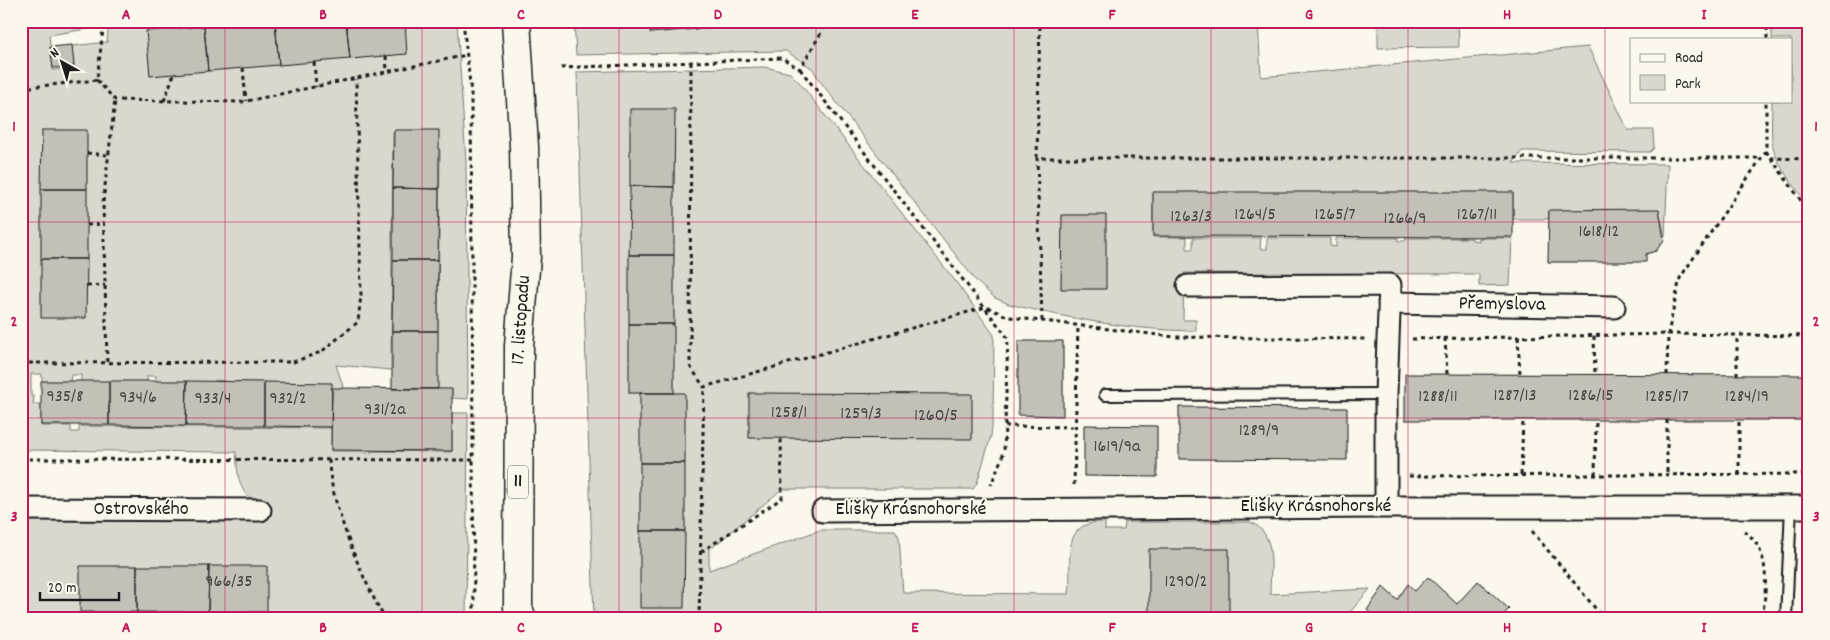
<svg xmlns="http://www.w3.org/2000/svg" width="1830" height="640" font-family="Dekko,sans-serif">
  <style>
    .green { fill: #dad7ce; stroke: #7b7a75 }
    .building { fill: #c3c0b8; stroke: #1c1c1c }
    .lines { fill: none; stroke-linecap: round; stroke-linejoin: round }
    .service-casing { stroke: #1c1c1c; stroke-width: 14 }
    .minor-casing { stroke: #1c1c1c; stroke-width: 25 }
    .primary-casing { stroke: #1c1c1c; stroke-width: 31 }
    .path { stroke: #1c1c1c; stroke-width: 3; stroke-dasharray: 4 4; stroke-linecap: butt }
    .service { stroke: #fbf7ec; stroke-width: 10 }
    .minor { stroke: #fbf7ec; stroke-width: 21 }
    .primary { stroke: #fbf7ec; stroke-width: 28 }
    .grid { fill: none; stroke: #c2185b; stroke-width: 1; stroke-opacity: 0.55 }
    .labels { text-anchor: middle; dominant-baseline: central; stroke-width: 4; stroke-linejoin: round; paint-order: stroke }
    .number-label { font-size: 18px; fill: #464543 }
    .shield { fill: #fbf7ec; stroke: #5f5e5a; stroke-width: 1 }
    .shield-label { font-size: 19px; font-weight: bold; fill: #1c1c1c }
    .street-label { font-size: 20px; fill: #1c1c1c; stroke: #fbf7ec }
    .neatline { fill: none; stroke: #c2185b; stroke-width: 2 }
    .grid-label { font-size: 16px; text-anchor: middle; font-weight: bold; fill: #c2185b }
  </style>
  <rect width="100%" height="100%" fill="#fbf7ec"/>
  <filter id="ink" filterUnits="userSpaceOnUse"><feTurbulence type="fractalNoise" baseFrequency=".02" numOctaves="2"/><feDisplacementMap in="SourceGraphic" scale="10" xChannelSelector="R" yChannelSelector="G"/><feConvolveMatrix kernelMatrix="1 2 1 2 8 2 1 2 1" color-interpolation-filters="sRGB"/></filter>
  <g filter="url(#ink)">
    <path class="green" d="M21,21H97L96,26L93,28L49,35L53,70L74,67L72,46L107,42L109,21H457L466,161L468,399L452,398V390H437L440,150L393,132L391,370L336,365L343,386L342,389L333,390L226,383V381L215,380V383L156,382V376H147V382H81V375H71L70,382H42V374H31V396H34L33,404H41V426H71V432H79V426L331,428V451H364V453H371V451L452,452V413H468L466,619H21V520L261,521L260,503C237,495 238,474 236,452L21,450Z
      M574,21H1258L1261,77L1588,47L1628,130H1653L1654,148L1650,152L1522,151L1513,163L1668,164L1665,237L1659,210L1549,211L1548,219H1513V194L1153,193V237H1187V249H1193V238H1261L1260,249H1267V238H1330V246L1336,247V238H1398V241H1405L1406,238H1472V240L1479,241V238H1512L1510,285L1479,286V274L1184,273L1183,320H1196V331C1130,330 1072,319 1009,304L995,298L976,281L819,80L813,69L786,51L576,55Z
      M1378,21H1458L1459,47L1378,48Z
      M1772,21H1809V206C1795,186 1775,166 1772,141C1771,128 1772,114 1772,101H1791V39H1772Z
      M765,67L790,73L799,82L956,282L994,335L993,416L991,436L977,483L973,489H782L713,547L709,546V570L820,530H895L899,537L903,593L1069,594C1073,561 1058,521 1105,522V530H1124L1125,522H1250C1278,533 1270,570 1270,594L1370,589L1344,619H594L577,72Z"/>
    <path class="building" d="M275,21H346L350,59L279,65Z
      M275,21L279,65L208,71L204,26Z
      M346,21H405L407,54L350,59Z
      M649,21H789L650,33Z
      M204,26L208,71L150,76L146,31Z
      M72,45L74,66L53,68L50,47Z
      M630,109H675L674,187L630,186Z
      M42,130H87V189H41Z
      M394,130H439V189L393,188Z
      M630,186L674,187V255H629Z
      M393,188L439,189L438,260H393Z
      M41,189H87V259H41Z
      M1153,192H1513V237L1153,236Z
      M1659,209L1664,240L1656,251L1646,254V262H1548L1549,210Z
      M1062,215H1106V289H1061Z
      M629,255H674V324H629Z
      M41,259H87L86,318H41Z
      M393,260H438V331H392Z
      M629,324H674V393H629Z
      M392,331H438V389H392Z
      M1018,341H1063V416L1018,415Z
      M1405,374L1809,375V420H1405Z
      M41,381H109V425H41Z
      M109,381H187L186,426L109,425Z
      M187,381L264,382V426H186Z
      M264,382L332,383L331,427L264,426Z
      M332,388L452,389V451L331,450Z
      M640,393H685V463H640Z
      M749,393L972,394V439L749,438Z
      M1179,407L1347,408V460L1179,459Z
      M1084,425L1157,426V477L1084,476Z
      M640,463H685V531H640Z
      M640,531H685L684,608H640Z
      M1149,549H1229V619H1149Z
      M80,566H137V612H80Z
      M137,566H209L208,612H137Z
      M209,566H267V612H208Z
      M1428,577L1457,604L1478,581L1509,609L1499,619H1377L1367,610L1383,587L1397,600L1408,584L1415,591Z"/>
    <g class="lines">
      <defs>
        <path id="service" d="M1105,395L1386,394
          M1786,619L1791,507"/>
        <path id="minor" d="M1188,286L1390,285L1386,394V507
          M1389,303L1614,307
          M21,509L260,510
          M823,511L1386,507H1809"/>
        <path id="primary" d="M516,21L524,147L526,257L519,346L518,608L522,619"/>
      </defs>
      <use href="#service" class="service-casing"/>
      <use href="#minor" class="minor-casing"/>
      <use href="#primary" class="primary-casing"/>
      <path class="path" d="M169,21L170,29
        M239,21L240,22
        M463,21L471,93L474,619
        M1767,39V21
        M386,56L387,72
        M314,62L316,87
        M691,62L690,366L704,387L986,307L1009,317L1175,337L1366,339
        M243,68L246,101
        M561,68L782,58L800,69L828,21
        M800,69L1008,338L1004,452L991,485
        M97,80L115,100L242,102L467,55
        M21,88L97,80L104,21
        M164,101L174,74
        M1766,151L1771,158L1809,159
        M87,153L108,155
        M1037,158L1040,21
        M1771,158L1809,212
        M87,225L103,224
        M87,286L105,285
        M1042,321L1037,158H1762
        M1594,336L1595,375
        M1518,337L1520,375
        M1445,338L1447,374
        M1412,339L1668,334L1809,336
        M107,362L103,203L115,100
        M21,363L293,362L321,352L358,322L361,295L356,79
        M1667,375L1668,334L1680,278L1766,151V101
        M1737,375V335
        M1808,375L1809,352
        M1667,420V474
        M1005,426L1075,427
        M21,459L474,460
        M329,460C329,501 364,583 385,619
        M1739,474V420
        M1521,475L1523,420
        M1595,475L1596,420
        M1409,476L1809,474
        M1074,485L1078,326
        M1532,531L1604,619
        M1744,531C1772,550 1766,590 1762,619
        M701,552L782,498L781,438
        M174,612V619
        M246,612V619
        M103,619L104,612
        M699,619L704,387"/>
      <use href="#service" class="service"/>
      <use href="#minor" class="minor"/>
      <use href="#primary" class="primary"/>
    </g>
  </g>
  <path class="grid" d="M225,21V619M422,21V619M619,21V619M816,21V619M1014,21V619M1211,21V619M1408,21V619M1605,21V619M21,222H1809M21,418H1809"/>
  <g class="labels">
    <g class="number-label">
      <text x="1255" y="215">1264/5</text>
      <text x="1335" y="215">1265/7</text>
      <text x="1477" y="215">1267/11</text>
      <text x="1191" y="217">1263/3</text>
      <text x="1405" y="219">1266/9</text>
      <text x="1599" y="232">1618/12</text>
      <text x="1515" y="396">1287/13</text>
      <text x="1591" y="396">1286/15</text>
      <text x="65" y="397">935/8</text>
      <text x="1438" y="397">1288/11</text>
      <text x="1667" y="397">1285/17</text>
      <text x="1747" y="397">1284/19</text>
      <text x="138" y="398">934/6</text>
      <text x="213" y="399">933/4</text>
      <text x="288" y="399">932/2</text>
      <text x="385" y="410">931/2a</text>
      <text x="789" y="413">1258/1</text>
      <text x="861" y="414">1259/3</text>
      <text x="936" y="416">1260/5</text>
      <text x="1259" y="431">1289/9</text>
      <text x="1117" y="447">1619/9a</text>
      <text x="229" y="582">966/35</text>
      <text x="1186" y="582">1290/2</text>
    </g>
    <rect class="shield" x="508" y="465.5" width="20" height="33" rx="4"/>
    <g class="shield-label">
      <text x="518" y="482">11</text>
    </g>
    <g class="street-label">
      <text transform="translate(1502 305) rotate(1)">Přemyslova</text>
      <text transform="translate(522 320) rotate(-86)">17. listopadu</text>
      <text x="1316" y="507">Elišky Krásnohorské</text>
      <text x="141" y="510">Ostrovského</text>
      <text x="911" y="510">Elišky Krásnohorské</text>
    </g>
  </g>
  <rect width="1830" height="640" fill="none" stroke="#fbf7ec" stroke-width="55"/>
  <rect x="1630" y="38" width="162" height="65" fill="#fbf7ec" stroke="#a29f99"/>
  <rect x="1640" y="54" width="25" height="8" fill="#fbf7ec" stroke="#a29f99"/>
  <text x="1675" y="62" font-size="15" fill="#1c1c1c">Road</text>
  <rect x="1640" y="75" width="25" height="15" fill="#dad7ce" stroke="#a29f99"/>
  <text x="1675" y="88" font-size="15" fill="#1c1c1c">Park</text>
  <g transform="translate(62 62) rotate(321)" stroke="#fbf7ec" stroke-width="4" paint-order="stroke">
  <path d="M0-4L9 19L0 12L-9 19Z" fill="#1c1c1c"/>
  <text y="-8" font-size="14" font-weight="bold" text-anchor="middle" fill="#1c1c1c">N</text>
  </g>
  <path d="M40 592v8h79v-8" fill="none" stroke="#1c1c1c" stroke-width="2.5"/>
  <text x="48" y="592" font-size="15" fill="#1c1c1c" stroke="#fbf7ec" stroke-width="4" paint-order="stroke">20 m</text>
  <rect x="28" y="28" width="1774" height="584" class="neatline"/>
  <g class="grid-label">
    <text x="126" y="19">A</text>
    <text x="323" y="19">B</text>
    <text x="521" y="19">C</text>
    <text x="718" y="19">D</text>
    <text x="915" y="19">E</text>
    <text x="1112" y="19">F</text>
    <text x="1309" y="19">G</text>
    <text x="1507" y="19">H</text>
    <text x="1704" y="19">I</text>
    <text x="14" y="131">1</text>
    <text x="1816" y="131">1</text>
    <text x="14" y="326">2</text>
    <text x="1816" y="326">2</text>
    <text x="14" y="521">3</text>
    <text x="1816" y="521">3</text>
    <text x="126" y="632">A</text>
    <text x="323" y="632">B</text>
    <text x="521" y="632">C</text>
    <text x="718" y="632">D</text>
    <text x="915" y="632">E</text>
    <text x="1112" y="632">F</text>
    <text x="1309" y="632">G</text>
    <text x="1507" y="632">H</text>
    <text x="1704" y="632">I</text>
  </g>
</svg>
